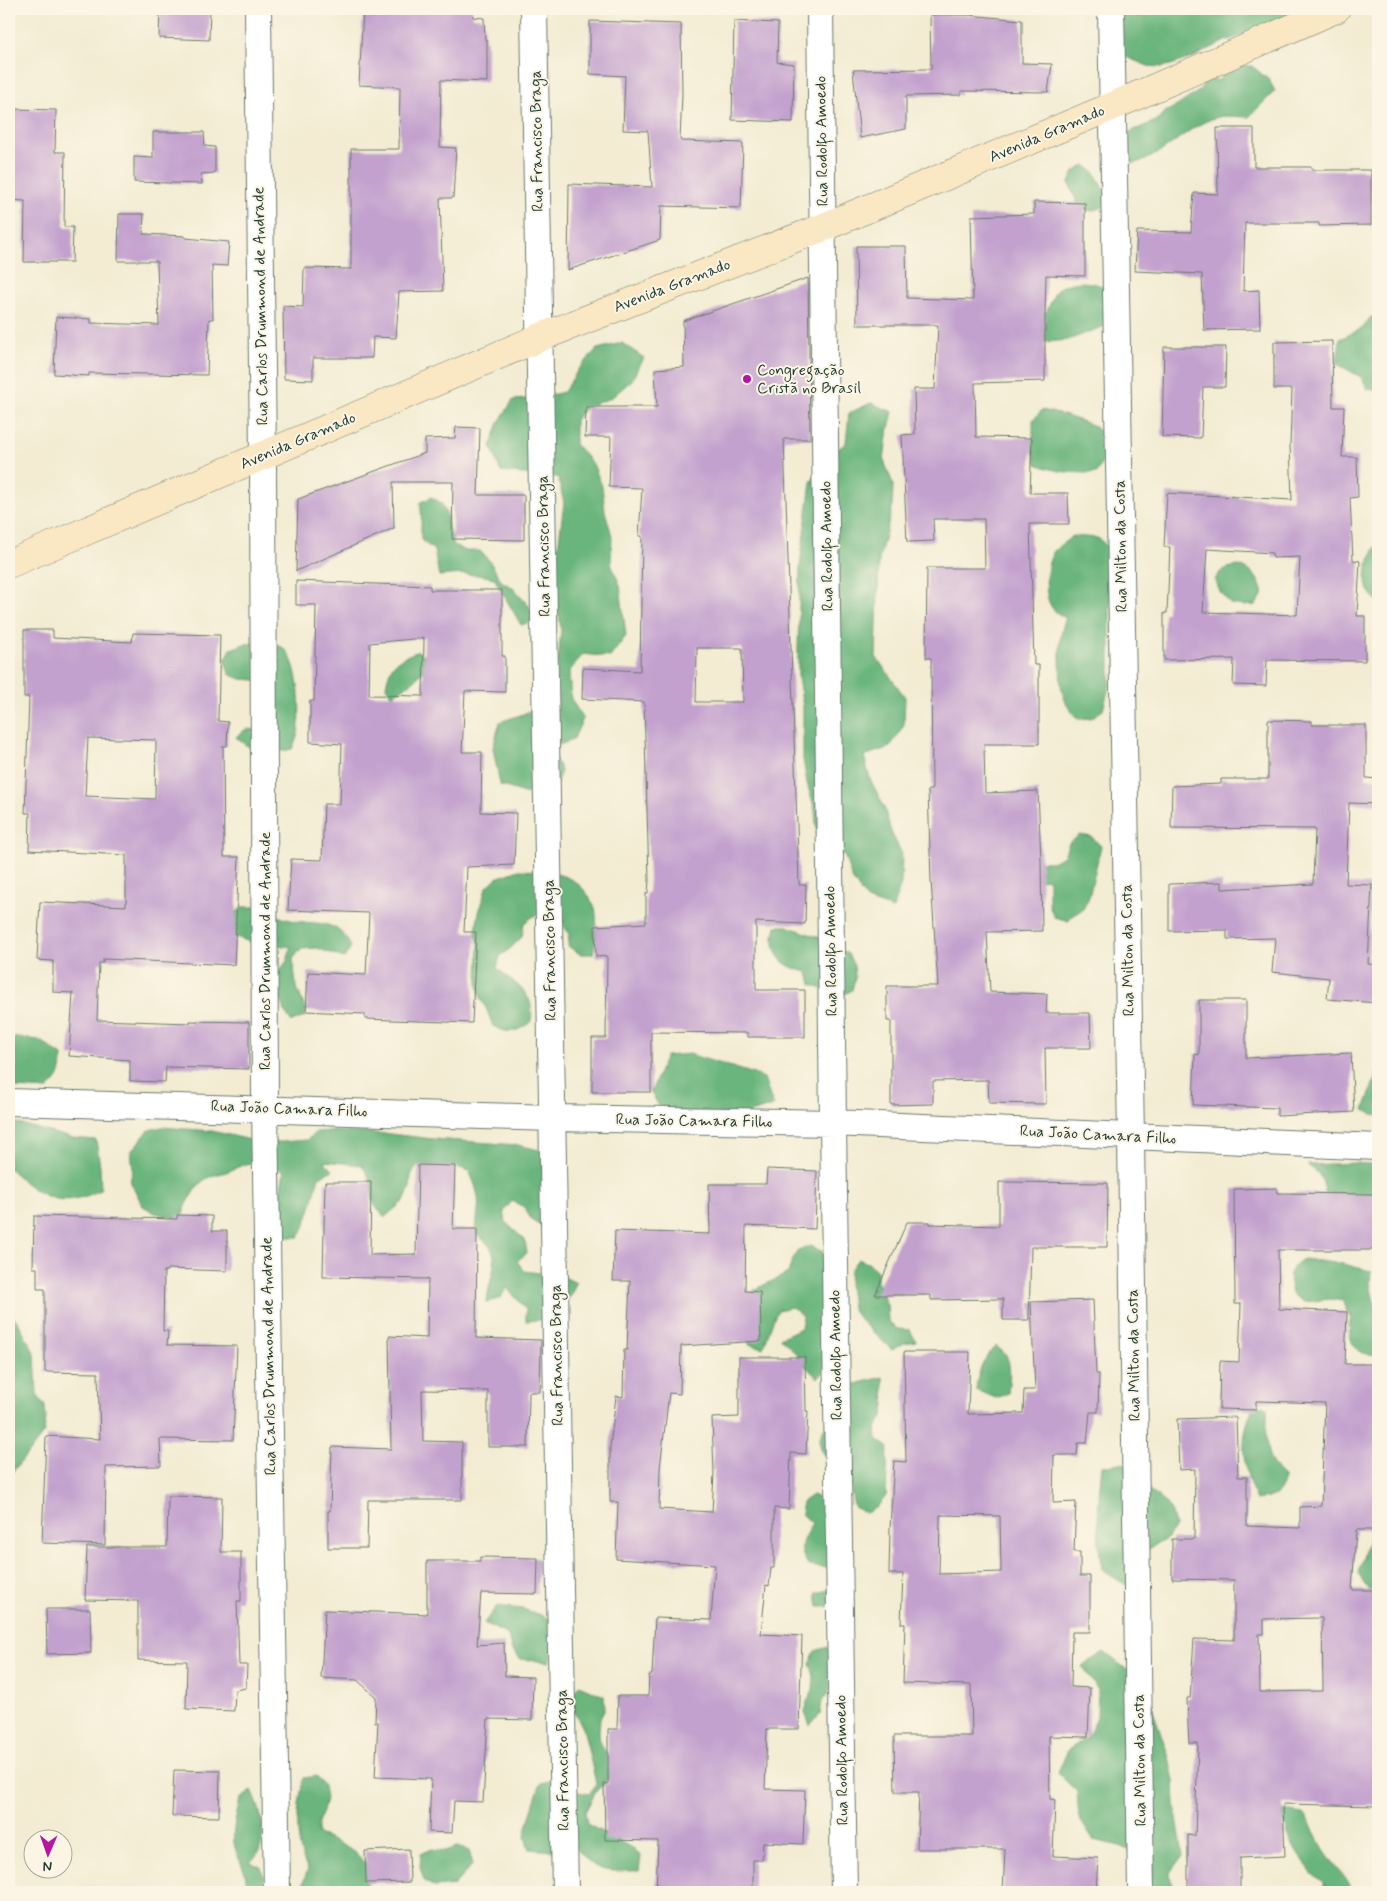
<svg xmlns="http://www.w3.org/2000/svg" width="1387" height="1901" font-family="Mynerve,sans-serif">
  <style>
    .forest { fill: #6bb57d; stroke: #457958 }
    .building { fill: #c3a1ce; fill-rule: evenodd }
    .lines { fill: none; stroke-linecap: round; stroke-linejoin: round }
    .street-casing { stroke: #697a6c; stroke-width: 28 }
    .secondary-casing { stroke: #697a6c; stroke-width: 29 }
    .street { stroke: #fff; stroke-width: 26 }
    .secondary { stroke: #fae7c3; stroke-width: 28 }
    .poi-dot { fill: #b5179e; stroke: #fcf5e5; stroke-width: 2 }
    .labels { text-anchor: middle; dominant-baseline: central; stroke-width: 4; stroke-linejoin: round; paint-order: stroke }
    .street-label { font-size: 16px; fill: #1f3d34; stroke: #fcf5e5 }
    .poi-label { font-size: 16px; fill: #1f3d34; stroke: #fcf5e5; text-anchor: start }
  </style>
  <rect width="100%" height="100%" fill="#fcf5e5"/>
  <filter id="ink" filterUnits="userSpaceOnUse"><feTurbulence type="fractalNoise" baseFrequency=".02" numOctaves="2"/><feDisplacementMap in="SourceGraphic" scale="10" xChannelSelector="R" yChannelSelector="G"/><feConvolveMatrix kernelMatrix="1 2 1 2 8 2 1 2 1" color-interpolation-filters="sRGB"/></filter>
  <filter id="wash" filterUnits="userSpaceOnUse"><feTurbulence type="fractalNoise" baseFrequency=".0096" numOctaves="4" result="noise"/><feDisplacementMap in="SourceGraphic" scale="20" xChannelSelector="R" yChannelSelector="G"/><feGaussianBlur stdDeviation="1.12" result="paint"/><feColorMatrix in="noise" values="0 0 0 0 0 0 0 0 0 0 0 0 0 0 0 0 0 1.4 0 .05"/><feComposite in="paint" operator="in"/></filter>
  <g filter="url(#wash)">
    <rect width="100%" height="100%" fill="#f3ecd3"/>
    <path class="forest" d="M1122,9H1309L1252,29L1240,36L1225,41L1192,58L1170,65L1162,67L1148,66L1121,55Z
      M1235,65L1252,66L1269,80L1275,91L1249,117C1239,117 1227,115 1218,117C1183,126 1164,161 1124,165L1120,136L1156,121L1165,112L1177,106L1199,91L1206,80H1220L1226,66Z
      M1085,165L1095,173L1106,195L1104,207L1091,211L1079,207L1069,183L1074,172Z
      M1081,282L1093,283L1105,287V326L1068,340L1046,342L1034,336C1037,325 1040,323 1045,314C1058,292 1049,286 1081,282Z
      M1378,314V391L1368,389L1361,377L1337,364L1340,339L1363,328L1370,318Z
      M622,343L644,358L632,380L611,398L586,407L575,420V444L593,464L602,486L605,511L612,536L611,563L620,585L626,636L610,657L583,654L569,672L571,699L583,719L573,740L550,748L561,771L552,795L524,793L500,785L493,748L500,722L523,714L545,704L556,682L561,630L554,578L564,503L558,477L501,472L491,446L499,422L513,400L538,398L564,392L578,370L597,349Z
      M871,403L893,412L887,436L884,461L893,484L892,509L879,559L876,657L905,697L904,725L890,747L864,756L870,779L884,807L891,832L902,854L901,883L893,909L867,900L852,879L844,854L834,857L817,837L815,810L807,783L803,759V706L798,678V650L800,566L811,482L825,459L846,443L849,413Z
      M1042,410L1067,416L1092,425L1105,436C1106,451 1105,460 1096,473C1076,473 1056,473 1037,464L1033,451V420Z
      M431,497L441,503L447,515L448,527L454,545L466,551H480L489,560L502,582L512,587L530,607L534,621L521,625L494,578C475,573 458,574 439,576L434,550L421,540C420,527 423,516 420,503Z
      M1073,536L1098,538L1110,549V683L1103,710L1091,718L1078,719C1058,697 1061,684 1060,657C1060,642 1060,632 1066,618C1059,615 1052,610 1049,602C1044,589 1046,563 1054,551C1059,545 1067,541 1073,536Z
      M1378,543V601C1357,588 1368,559 1378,543Z
      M1239,566C1254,571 1259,579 1263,594L1256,605L1243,606L1230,604L1221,593L1215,581C1219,569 1228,567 1239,566Z
      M244,644C255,644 273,642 282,647C299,658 301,706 299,724C299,733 296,741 292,749C267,754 254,754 236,737L246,729L271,731L279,720L270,681L241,679L229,674L225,660L231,649Z
      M418,651L430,661C421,677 408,687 391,695L386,686C391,661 395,661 418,651Z
      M1080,835L1092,837L1101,846L1089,897L1083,909L1070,917L1069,921L1054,917L1049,905V879L1036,880L1029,861L1052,862L1064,856L1069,843Z
      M519,870C545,871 575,872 589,897C592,902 596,909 596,915C597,927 595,942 593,954H580L568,946L569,933L560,922L547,913L534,916L524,923L522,937L511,948L500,956L497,968C516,986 536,992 531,1022C516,1032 510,1035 493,1026L487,1010L481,999L478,986L479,945L476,932L478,916L486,888L496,878Z
      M242,907C251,907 261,906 269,910C275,913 280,918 287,919C314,927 336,915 351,947L344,958L317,948L301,949L293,959L296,985L306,1011L304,1017L292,1022L284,1011L276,984L279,971L287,961L291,947L251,942L223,933L233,916Z
      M776,926H787L826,940L848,954L854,966L855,978L852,990L840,997L811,984L808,972C780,967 769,953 776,926Z
      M15,1037L39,1040L62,1056C62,1073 60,1078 47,1090L17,1088L9,1068V1043Z
      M690,1054C715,1063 740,1068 764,1078L773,1106L747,1114L687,1113L659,1106L651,1092L666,1056Z
      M1378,1070V1116L1364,1110Z
      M9,1121L72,1138L96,1140L100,1166L101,1190C93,1193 86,1197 78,1198C51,1206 27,1186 9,1168Z
      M162,1127L212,1131L255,1141L281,1142L307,1140L316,1132L329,1131L390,1134L433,1139L518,1145L544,1151L542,1226L531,1219L524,1207L512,1201L504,1211L506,1223L525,1240L527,1253L517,1261L524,1271L562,1276L576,1283L571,1296L561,1305L540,1320L526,1321V1309L507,1288L500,1298L487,1303C488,1274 508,1255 477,1235C476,1225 477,1219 478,1210C480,1197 475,1183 469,1171L455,1166L418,1165L411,1175L410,1187L405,1200L385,1217C370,1203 374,1201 371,1184C370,1177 365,1171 362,1165L324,1161L333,1170L319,1177C313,1198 310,1218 299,1237H287L280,1227L279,1199L284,1172C262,1157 251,1161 229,1171C221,1174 210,1175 203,1181C192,1190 186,1206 181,1219L155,1213L143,1206L130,1181L133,1169L131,1151L149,1130Z
      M1354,1163L1370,1164L1378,1168V1195L1337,1194L1325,1192C1323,1178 1319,1172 1307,1165Z
      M811,1246L823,1252L827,1369L818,1378C803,1366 795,1349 780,1338L801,1328L803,1316L792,1307L778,1310C771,1322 769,1335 763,1348L749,1344C744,1323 748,1311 753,1291C764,1284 776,1280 788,1273L792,1261L798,1250Z
      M858,1259L870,1264L877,1271V1283L887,1305L888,1320L897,1329L910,1330L916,1341L903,1343L892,1350L860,1320L852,1309L849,1283L850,1270Z
      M1303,1259L1343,1264L1371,1271L1370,1284L1378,1319V1356C1353,1355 1346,1339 1351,1317L1347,1312L1344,1301L1330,1299L1304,1302L1292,1294C1288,1275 1287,1270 1303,1259Z
      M9,1311L18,1322L35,1354L37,1395L45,1406L46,1418L44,1432L35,1445L9,1476Z
      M996,1346C999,1349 1004,1352 1006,1355C1012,1366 1009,1382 1008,1393L996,1398L976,1390C977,1373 984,1357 996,1346Z
      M883,1377L885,1404L883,1417L876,1428L877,1439L888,1447L886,1496L877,1507L866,1513L854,1507L850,1481L835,1459L822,1453L819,1440L824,1428L855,1384Z
      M1255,1404L1267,1408C1268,1437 1260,1457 1285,1478C1280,1496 1275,1497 1256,1500C1242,1466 1238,1437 1255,1404Z
      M1120,1463L1134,1466L1146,1489L1165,1502L1172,1513L1175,1526L1168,1538L1145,1551L1128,1586L1102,1570C1096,1536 1098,1500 1102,1466Z
      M812,1495C842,1506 847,1529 839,1558L845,1568L852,1591C841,1605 835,1607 818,1607L816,1593L828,1590L839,1582L838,1569L809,1566C796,1547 802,1542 812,1523L802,1515V1502Z
      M1378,1522V1598L1364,1584L1358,1573L1369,1537Z
      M497,1606L523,1609L562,1623L549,1662L520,1659L511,1649L508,1635L484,1623Z
      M828,1647L830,1690L822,1701L820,1715L810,1725L805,1713L807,1701L813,1690L814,1676L810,1663L815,1651Z
      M1104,1652L1143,1682L1168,1754L1174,1780L1175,1805L1183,1856L1170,1874L1173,1892H1147L1144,1856L1120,1846L1093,1840L1079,1818L1077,1792L1058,1773L1068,1750L1088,1737L1097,1717L1098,1690L1082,1666Z
      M579,1685L604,1696L605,1708L600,1719L599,1732L600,1744L608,1755L611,1773L604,1784L597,1790L585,1812L587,1824L632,1848L641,1856L639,1871C606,1870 599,1876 576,1848L564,1852L529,1849C528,1845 526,1841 525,1837C525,1832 538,1789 541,1783L555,1780L566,1784L578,1792L590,1794L596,1783L583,1728L573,1709L572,1696Z
      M316,1776L324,1786L326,1799L323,1811L318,1822V1835C339,1843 359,1850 370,1871L364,1892H302L303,1883L308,1869C293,1843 297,1806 304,1778Z
      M252,1791C260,1807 268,1836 258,1853C257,1856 253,1860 250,1862L261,1867L264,1880V1892H246C249,1869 238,1864 234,1843C232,1829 237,1813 240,1799Z
      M1283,1811L1303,1814C1314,1827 1318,1843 1328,1856C1336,1869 1348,1877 1352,1892H1324V1882C1301,1864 1286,1841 1283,1811Z
      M458,1846L469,1851L473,1864L454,1885L435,1887L424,1881L420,1867L421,1854L432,1849L446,1851Z"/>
    <g id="blocks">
      <path class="building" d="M160,9H210L209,40L159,38Z
        M363,9H472L473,17L484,18L485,40H487V82L441,80L440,147L456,148L453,198H440L443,291L399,292L396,338L373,337L372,358H313V380L284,379L283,306L303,307L304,268L351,269V149H399L400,87L359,85Z
        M930,15H968L1022,20V63L1052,64L1048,92L961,91V95L906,96V129L860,138L853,70L931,69Z
        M590,21L681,24L682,95L680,139L681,141L743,143L741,208L661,206L660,240L568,270L569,184L652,187L648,131L623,130L625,76L590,74Z
        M734,21L778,23L777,62L794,64L793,122L732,120Z
        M13,109L56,110L55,152H65L64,227H73L72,262H24L25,201L9,200V151H12Z
        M1217,128H1254V167H1312V170H1371V225L1319,226V223H1245L1243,291L1259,290L1260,329L1204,330L1202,274L1135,271L1137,231L1191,232L1194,193L1218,194Z
        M153,132H204L205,146L215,147V173L201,174L202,184L134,182V157L153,158Z
        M1034,202L1085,203V276L1046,275L1045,314V381L975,383L976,437L1032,438L1030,493H1068L1069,524H1030L1034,665H1039V744H984L985,793L1038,791L1041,861L1042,931L987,932L990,992L1047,994L1046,1013H1090L1091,1048H1045L1046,1104L989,1103L988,1080L933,1081V1104L891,1105V1021H887V986H938L931,881L928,790H932L931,658H926L927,568H985L984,519H933L934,541L907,542L902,435L915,434L914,389H935L938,325H857L856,246H906L907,298L973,300L971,216L1034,214Z
        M119,214H144L143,234L185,236V238L229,242L227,266L212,265L213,319H209L207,375L89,373V376L54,374L56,317L91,319V323L159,325L157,261H118Z
        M808,278L810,439H784L799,885H806L805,924L756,922V990H805V1037H748V1033L651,1032V1092H592V1038H606L607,956L596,957L595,926L646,923V893H648L649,880L644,702L582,699L583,668L640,671L642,536H639L642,488L609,487L611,437H585L586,407H657L655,369L684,367L683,321ZM697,648H742L743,702H696Z
        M1332,341L1333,407H1344L1342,457H1357L1358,497L1350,498L1353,560L1360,561L1357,616H1365V661L1267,660L1266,686L1233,685L1234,659L1164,660V613H1167L1170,547H1164L1167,493L1292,500L1290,445L1292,389H1274V342ZM1207,549L1272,553L1273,558L1300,557L1297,615L1203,612Z
        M1164,347H1226L1225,387H1203L1201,438L1162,437Z
        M456,427L480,428L478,495H524V540L452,539L453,482H393L394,528L296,571L298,499L425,453V439L455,438Z
        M296,581L430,586V590H502V656H505V692L465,691L462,752H482L481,812L516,813L514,865L467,867L464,932H476L472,1023L365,1019V1014L306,1011L308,972L366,975L369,913L288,910L291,859L322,860L324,804H340L342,744L310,742V701H314L316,605H296ZM424,638L423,696L369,695L370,643Z
        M24,630H53V638L132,642L133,633L220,635L218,721L228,722L227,746H223L224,857H239L234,965L103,959V963H99L97,1020L190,1023V1021L249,1022V1069L166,1067L165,1082L130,1081V1060L69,1056L73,993L53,992V961L37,960L40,902L126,906V855L29,850L30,813H25L29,697H24ZM88,738L156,740L155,799L85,796Z
        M1268,720L1312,721V725H1366V778L1378,779V804L1349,803L1346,884L1372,885L1368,964L1378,965V1003L1327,999L1329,978L1272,972L1275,938L1227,939V930L1169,931V884L1222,882V889L1313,884L1315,829L1171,828L1172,786L1221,784V779H1268Z
        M1199,1000H1246V1058L1351,1053L1354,1112L1277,1116V1108L1193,1105L1195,1054L1199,1055Z
        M418,1165L455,1166L453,1229H477L476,1338L541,1340L540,1392H529L528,1447H488V1391L422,1390L423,1441L462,1442V1500H368L367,1548H328V1511H330L332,1447L391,1449L389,1336L427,1338L428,1279L323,1277L325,1182H371L370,1255L416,1254Z
        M767,1169L817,1171L815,1229L746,1226L745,1291L760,1292L761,1341L681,1346L680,1394L669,1393L660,1468L659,1509L712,1512L714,1473L712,1418L739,1417V1357H805L806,1411H808L806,1454L791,1453L789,1509L774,1508V1568H771L769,1586L766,1585L761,1634L802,1636L799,1729H767L765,1789L805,1790L803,1844L763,1842L762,1860H753V1892H656L658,1841L605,1840L604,1784H608V1729H617L618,1696H648L649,1675H652L655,1618L711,1620L715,1565L616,1559L618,1502H610V1447L616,1396L623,1397L624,1350H627L630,1281H613L615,1231L710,1234L709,1184H766Z
        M999,1182L1108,1183L1107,1247H1031L1029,1320H1003V1299L931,1300V1295H875L907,1222H930V1224L999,1226Z
        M1277,1188V1193L1378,1194V1250H1278L1279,1309L1347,1312L1345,1364H1378V1476H1376L1378,1530H1356L1352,1590H1378L1376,1657H1378L1377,1716H1378V1806L1283,1804L1285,1856L1240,1858V1892H1188V1835L1195,1836L1198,1743H1189L1188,1726L1187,1698H1190L1194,1639L1234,1640V1580L1172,1579V1539H1194L1195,1469L1179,1470L1177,1419L1236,1417L1238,1477H1247V1526L1300,1528V1507L1321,1506L1325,1403L1256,1401V1410L1219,1409L1220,1361L1239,1362L1241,1304H1235L1234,1189ZM1322,1618L1323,1691L1260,1692L1259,1634H1264V1619Z
        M177,1215L212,1216V1231H227V1271L167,1269V1271H164L163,1331H168L167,1345L237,1346L233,1440L160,1439L161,1466L106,1467L105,1545L42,1543L46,1436L100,1439L98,1373L45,1372V1289H37V1268H33L34,1216L177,1219Z
        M1093,1300L1096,1374H1099L1098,1412H1090L1087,1443H1078L1077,1455H1054L1053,1503L1076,1502L1074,1552H1080V1576H1090V1632H1072L1071,1687L1090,1688L1088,1737L1049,1736L1050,1799L1055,1800L1053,1856L1098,1858L1096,1892H1003L1005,1849H917L919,1792H895L894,1736H972L971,1685L903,1683L905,1624H901L903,1574H889L890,1528L894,1461L906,1462L904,1352H970L968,1414L1023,1413L1024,1390H1035L1031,1302ZM940,1515L1000,1516L1001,1572L939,1574Z
        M168,1496L222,1497L221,1552H241V1601H237L239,1665H247L246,1688L235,1690L234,1711L186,1709L187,1661L138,1660V1601L85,1600L87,1547H167Z
        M480,1557L538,1558L537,1594L481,1593L477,1645L504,1643L505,1676L533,1677L532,1720L488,1719L483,1802L454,1801L452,1833L429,1832L431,1779L375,1777L378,1722H375L376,1697L357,1680L321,1678L325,1610L427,1614V1561H480Z
        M46,1609H90L91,1653L47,1654Z
        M174,1770L220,1771L219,1817L172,1816Z
        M409,1849L410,1882L366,1883L365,1851Z"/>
    </g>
  </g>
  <g filter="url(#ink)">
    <use href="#blocks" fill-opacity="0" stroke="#697a6c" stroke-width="1"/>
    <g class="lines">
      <defs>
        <path id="street" d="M258,9L263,456L265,1108L277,1892
          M534,9L565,1892
          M820,9L833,1123L844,1892
          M1111,9L1131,1136L1141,1892
          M9,1102L553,1118L833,1123L1378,1147"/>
        <path id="secondary" d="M9,564L541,337L824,227L1113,106L1336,9"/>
      </defs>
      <use href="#street" class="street-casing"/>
      <use href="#secondary" class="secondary-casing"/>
      <use href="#street" class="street"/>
      <use href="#secondary" class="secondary"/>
    </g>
  </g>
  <circle class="poi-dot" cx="747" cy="379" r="5"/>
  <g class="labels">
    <g class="street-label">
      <text transform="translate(1047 134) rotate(-23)">Avenida Gramado</text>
      <text transform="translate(537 141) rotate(-91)">Rua Francisco Braga</text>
      <text transform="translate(822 141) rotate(-91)">Rua Rodolfo Amoedo</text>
      <text transform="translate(672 286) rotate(-21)">Avenida Gramado</text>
      <text transform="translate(261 306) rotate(-91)">Rua Carlos Drummond de Andrade</text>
      <text transform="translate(298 441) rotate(-23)">Avenida Gramado</text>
      <text transform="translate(544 546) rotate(-91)">Rua Francisco Braga</text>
      <text transform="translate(827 546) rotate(-91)">Rua Rodolfo Amoedo</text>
      <text transform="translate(1121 546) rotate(-91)">Rua Milton da Costa</text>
      <text transform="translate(550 950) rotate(-91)">Rua Francisco Braga</text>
      <text transform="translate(1128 950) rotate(-91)">Rua Milton da Costa</text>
      <text transform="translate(265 951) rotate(-90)">Rua Carlos Drummond de Andrade</text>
      <text transform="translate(831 951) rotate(-91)">Rua Rodolfo Amoedo</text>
      <text transform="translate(289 1109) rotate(2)">Rua João Camara Filho</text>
      <text transform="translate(694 1121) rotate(1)">Rua João Camara Filho</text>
      <text transform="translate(1098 1135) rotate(3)">Rua João Camara Filho</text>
      <text transform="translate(557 1355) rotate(-91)">Rua Francisco Braga</text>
      <text transform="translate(836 1355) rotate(-91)">Rua Rodolfo Amoedo</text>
      <text transform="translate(1134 1355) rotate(-91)">Rua Milton da Costa</text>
      <text transform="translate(269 1356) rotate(-91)">Rua Carlos Drummond de Andrade</text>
      <text transform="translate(563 1760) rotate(-91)">Rua Francisco Braga</text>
      <text transform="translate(842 1760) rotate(-91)">Rua Rodolfo Amoedo</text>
      <text transform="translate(1140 1760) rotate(-91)">Rua Milton da Costa</text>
    </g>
    <g class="poi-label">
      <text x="757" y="370">Congregação<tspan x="757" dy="18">Cristã no Brasil</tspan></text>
    </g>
  </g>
  <rect width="1387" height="1901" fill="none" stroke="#fcf5e5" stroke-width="30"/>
  <g transform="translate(48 1854) rotate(182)"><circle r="24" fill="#fcf5e5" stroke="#a4ab9e"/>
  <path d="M0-4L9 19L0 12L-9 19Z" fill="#b5179e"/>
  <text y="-8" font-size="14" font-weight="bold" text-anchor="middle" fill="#1f3d34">N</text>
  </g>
</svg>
